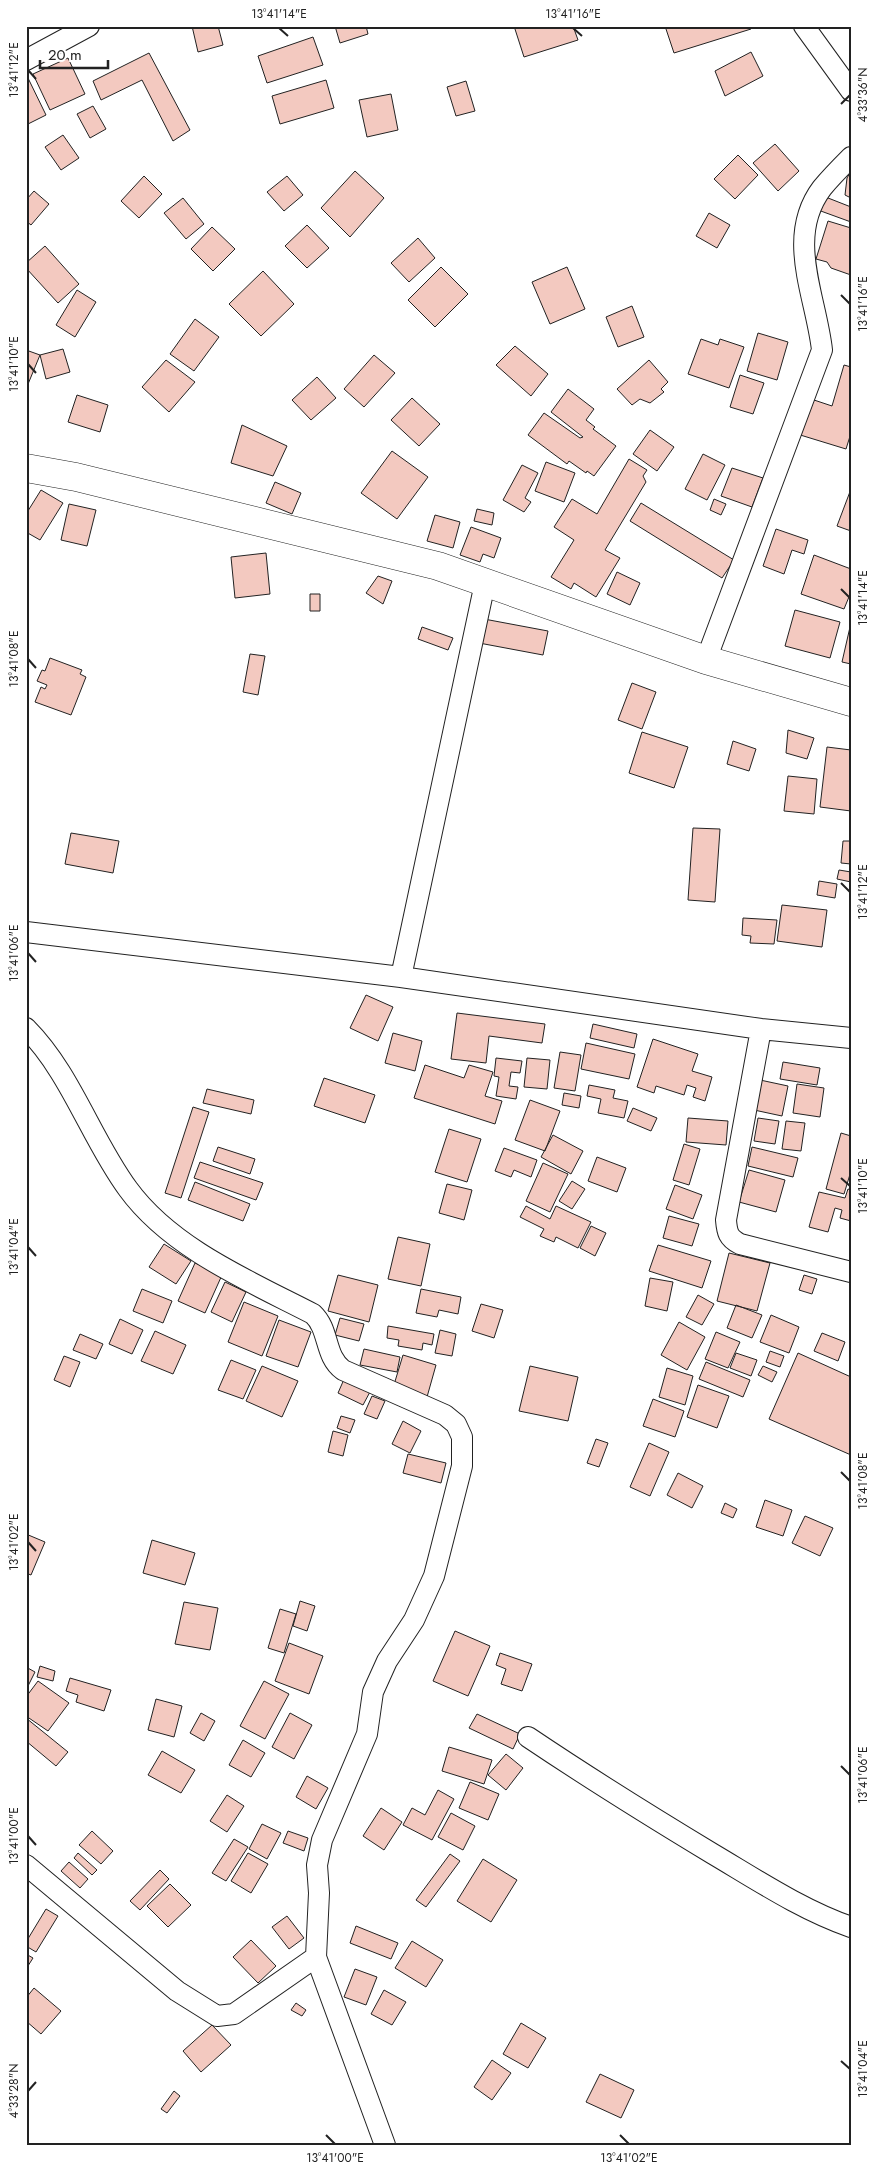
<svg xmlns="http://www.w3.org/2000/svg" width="877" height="2171" font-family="Jost,sans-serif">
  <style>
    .building { fill: #f3c9c0; stroke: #222 }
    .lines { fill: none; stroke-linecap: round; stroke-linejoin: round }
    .street-casing { stroke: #222; stroke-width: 22 }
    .secondary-casing { stroke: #222; stroke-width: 29 }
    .street { stroke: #fff; stroke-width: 20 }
    .secondary { stroke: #fff; stroke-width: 28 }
    .ticks { fill: none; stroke: #222; stroke-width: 2 }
    .neatline { fill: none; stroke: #222; stroke-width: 2 }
    .ticks-label { font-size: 12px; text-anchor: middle; fill: #222 }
  </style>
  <rect width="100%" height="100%" fill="#fff"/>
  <path class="building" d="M192,26H218L223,45L198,52Z
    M335,26H366L368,34L340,43Z
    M514,26H573L578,40L524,57Z
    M665,26H750L751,29L674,53Z
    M313,37L323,65L267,83L258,56Z
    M751,52L763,76L725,96L715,71Z
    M149,53L190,130L173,141L142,80L101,100L93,81Z
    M68,58L85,94L50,110L33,74Z
    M27,76L46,115L26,125V77Z
    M326,80L334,108L280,124L272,96Z
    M466,81L475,111L456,116L447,87Z
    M391,94L398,130L367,137L359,100Z
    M93,106L106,129L90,138L77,114Z
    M63,135L79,158L61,170L45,147Z
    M775,144L799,171L778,191L753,163Z
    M738,155L758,175L735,199L714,179Z
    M355,171L384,198L350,237L321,208Z
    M851,171V198L845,195L847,178Z
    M144,176L162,194L139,218L121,201Z
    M287,176L303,195L284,211L267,192Z
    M34,191L49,204L31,225L26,221V200Z
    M823,196L851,207V222L818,210Z
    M183,198L204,224L186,239L164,213Z
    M709,213L730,225L717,248L696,236Z
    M828,221L851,228V275L831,268L827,262L816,259Z
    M307,225L329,248L307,268L285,246Z
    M212,227L235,249L213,271L191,249Z
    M418,238L435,258L409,282L391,263Z
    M45,246L79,284L58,303L26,268V263Z
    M441,267L468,294L435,327L408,300Z
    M567,267L585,309L550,324L532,282Z
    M263,271L294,304L261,336L229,304Z
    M77,290L96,302L75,337L56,325Z
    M632,306L644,337L618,347L606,317Z
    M195,319L219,337L194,371L170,354Z
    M758,333L788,342L777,380L747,371Z
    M701,339L718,345L720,339L744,347L729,388L688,374Z
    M515,346L548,374L531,396L496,365Z
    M63,349L70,372L46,379L40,355Z
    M26,350L40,355L26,389Z
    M374,355L395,373L364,407L344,389Z
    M166,360L195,382L169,412L142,387Z
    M649,360L668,382L661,389L664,392L650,403L640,399L632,405L617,389Z
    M844,365L851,367V433L846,449L797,434L808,398L832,406Z
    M740,375L764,383L753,414L730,407Z
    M317,377L336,398L311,420L292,400Z
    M568,389L594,409L586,420L595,427L593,429L616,446L594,476L587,471L586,473L569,461L567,464L528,435L544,413L580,438L583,437L551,412Z
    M77,395L108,405L100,432L68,422Z
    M412,398L440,424L419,446L391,420Z
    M242,425L287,446L273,476L231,463Z
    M650,430L674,447L657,471L633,454Z
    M392,451L428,477L397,519L361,493Z
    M703,454L725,465L707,500L685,489Z
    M629,459L647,470L643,476L646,482L605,550L620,558L596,597L574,583L571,589L551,577L574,540L554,527L572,499L597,514Z
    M546,462L575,473L564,502L535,491Z
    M522,465L538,473L525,498L531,502L524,512L503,500Z
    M732,468L763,478L752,507L721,496Z
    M275,482L301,493L292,514L266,503Z
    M851,489V531L837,526Z
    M41,490L63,503L40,540L26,532V514Z
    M714,499L726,504L721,515L710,510Z
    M641,503L734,560L722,578L630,521Z
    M69,504L96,510L87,546L61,540Z
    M477,509L494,513L492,525L474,521Z
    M435,515L460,522L453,548L427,541Z
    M471,527L501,538L494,558L483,554L480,562L460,555Z
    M776,529L808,540L804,554L792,550L784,574L763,566Z
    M266,553L270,594L235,598L231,557Z
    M814,555L851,569V592L844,609L801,594Z
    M617,572L640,583L630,605L607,594Z
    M378,576L392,581L383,604L366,593Z
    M310,594H320V611H310Z
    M795,610L840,622L830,658L785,646Z
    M484,619L548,631L543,655L479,643Z
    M422,627L453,638L448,650L418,639Z
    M850,627H851V664L842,662Z
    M250,654L265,656L258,695L243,692Z
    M50,658L82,670L80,674L86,677L71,715L35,702L41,687L45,689L47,685L37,681L42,670L45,671Z
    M632,683L656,692L642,729L618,720Z
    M788,730L814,738L807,759L786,753Z
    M642,732L688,747L674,788L629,773Z
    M733,741L756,749L749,771L727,764Z
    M827,747L851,750V811L820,807Z
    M788,776L817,779L814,814L784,811Z
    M693,828L720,829L715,902L688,900Z
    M71,833L119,841L113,873L65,864Z
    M843,841H851V864L841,863Z
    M839,870L851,872V882L837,879Z
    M819,881L837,884L835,898L817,895Z
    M782,905L827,910L822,947L777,941Z
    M743,918L777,920L774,944L750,943L751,936L742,935Z
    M366,995L393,1007L378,1041L350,1028Z
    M457,1013L545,1024L542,1043L489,1036L486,1063L451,1059Z
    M593,1024L637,1034L634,1048L590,1038Z
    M393,1033L422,1041L415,1071L385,1063Z
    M653,1039L698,1054L692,1071L712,1077L705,1101L693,1097L696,1088L687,1085L684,1095L656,1086L654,1093L637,1087Z
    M586,1043L635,1054L629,1079L581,1069Z
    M560,1052L581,1055L575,1091L554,1088Z
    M496,1058L522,1061L520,1073L511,1072L509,1086L518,1087L516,1099L496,1096L499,1077L494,1076Z
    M527,1058L550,1060L547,1089L524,1087Z
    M783,1062L820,1068L817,1085L780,1079Z
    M425,1065L464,1078L469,1065L493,1072L485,1096L502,1101L495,1124L414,1098Z
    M324,1078L375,1095L365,1123L314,1106Z
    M760,1080L788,1086L782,1116L754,1110Z
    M797,1084L824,1088L820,1117L793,1113Z
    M589,1085L615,1090L613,1098L628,1101L624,1118L598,1113L601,1099L587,1096Z
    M207,1089L254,1100L251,1114L203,1103Z
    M564,1093L581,1096L579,1108L562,1105Z
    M530,1100L560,1111L545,1151L515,1140Z
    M193,1107L209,1112L181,1198L165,1193Z
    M633,1108L657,1118L651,1131L627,1121Z
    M688,1118L728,1121L726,1145L686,1142Z
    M758,1118L779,1121L775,1144L754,1141Z
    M786,1121L805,1123L801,1151L782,1149Z
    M449,1129L481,1139L467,1182L435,1172Z
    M841,1133L851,1136V1171L844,1194L826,1189Z
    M553,1135L583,1151L571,1174L541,1157Z
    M684,1144L700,1149L689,1185L673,1180Z
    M218,1147L255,1159L250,1174L213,1161Z
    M752,1147L798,1158L793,1177L748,1166Z
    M504,1148L537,1160L531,1177L514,1170L511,1177L495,1171Z
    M597,1157L626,1168L617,1192L588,1181Z
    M200,1162L263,1183L256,1200L194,1178Z
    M543,1163L568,1174L550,1212L526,1201Z
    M749,1170L785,1180L776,1212L739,1202Z
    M572,1181L585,1189L572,1209L559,1201Z
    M195,1182L250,1204L243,1221L188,1200Z
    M447,1184L472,1190L464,1220L439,1213Z
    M675,1185L702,1195L693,1219L666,1209Z
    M848,1189L851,1190V1221L840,1218L842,1210L835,1208L828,1232L809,1227L819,1192L845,1198Z
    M526,1206L550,1219L556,1206L591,1222L578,1248L556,1237L554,1242L540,1236L544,1229L520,1217Z
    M669,1216L699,1224L692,1246L663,1238Z
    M591,1226L606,1233L595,1256L580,1248Z
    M398,1237L430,1244L421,1286L388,1279Z
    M164,1244L191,1261L176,1284L149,1267Z
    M658,1245L711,1261L702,1288L649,1271Z
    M729,1253L770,1263L757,1311L717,1301Z
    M195,1263L222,1275L205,1313L178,1301Z
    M338,1275L378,1285L369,1322L328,1311Z
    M804,1275L817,1279L812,1294L799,1290Z
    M650,1278L673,1282L667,1311L645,1306Z
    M225,1282L246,1292L232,1322L211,1312Z
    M142,1289L172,1301L163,1323L133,1311Z
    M421,1289L461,1297L458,1314L439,1310L437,1317L416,1313Z
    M698,1295L714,1304L702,1325L686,1317Z
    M244,1302L278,1316L262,1356L228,1342Z
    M481,1304L503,1310L494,1338L472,1331Z
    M736,1305L762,1315L752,1338L727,1328Z
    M771,1315L799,1327L789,1353L760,1342Z
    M340,1318L364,1324L359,1341L335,1335Z
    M120,1319L143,1330L132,1354L109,1344Z
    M279,1320L311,1332L298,1367L266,1356Z
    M679,1322L705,1337L687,1370L661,1355Z
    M388,1326L434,1334L432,1345L423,1343L422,1350L398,1346L399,1340L387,1338Z
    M440,1330L456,1334L452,1356L435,1353Z
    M155,1331L186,1345L173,1374L141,1361Z
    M716,1332L740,1342L728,1368L705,1359Z
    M822,1333L845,1342L838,1361L814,1351Z
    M80,1334L103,1344L96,1359L73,1350Z
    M364,1349L400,1357L397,1372L360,1365Z
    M770,1351L784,1356L780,1367L766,1362Z
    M736,1353L757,1360L751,1376L730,1368Z
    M798,1353L851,1377V1455L769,1419Z
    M403,1355L436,1365L427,1397L393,1388Z
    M64,1356L80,1362L70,1387L54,1380Z
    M231,1360L256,1370L243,1399L218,1390Z
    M706,1362L750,1380L743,1397L699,1379Z
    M262,1366L298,1381L282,1417L246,1401Z
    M530,1366L578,1377L568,1421L519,1411Z
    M763,1366L777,1372L772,1382L758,1375Z
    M667,1368L693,1376L685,1405L659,1397Z
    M345,1377L371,1390L363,1405L338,1393Z
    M698,1385L729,1396L717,1428L687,1417Z
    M372,1396L385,1401L377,1419L364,1414Z
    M653,1399L684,1411L675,1437L643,1426Z
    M341,1416L355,1420L350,1433L337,1428Z
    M403,1421L421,1431L410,1453L392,1444Z
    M333,1431L348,1435L343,1456L328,1452Z
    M596,1439L608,1443L599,1467L587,1463Z
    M649,1443L669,1452L650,1496L630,1487Z
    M408,1454L446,1463L441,1483L403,1473Z
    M678,1473L703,1486L692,1508L667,1495Z
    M765,1500L792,1510L783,1536L756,1527Z
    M725,1503L737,1509L733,1518L721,1513Z
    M805,1516L833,1528L820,1556L792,1543Z
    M26,1534L45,1542L31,1575L26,1573Z
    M152,1540L195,1553L185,1585L143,1573Z
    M300,1601L315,1606L307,1631L293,1626Z
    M184,1602L218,1608L210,1650L175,1644Z
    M280,1609L296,1614L284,1653L268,1648Z
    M455,1631L490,1646L468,1696L433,1681Z
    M289,1643L323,1656L309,1694L275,1681Z
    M500,1653L532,1664L522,1691L501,1684L506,1669L496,1665Z
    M40,1666L55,1671L53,1681L37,1677Z
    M26,1667L35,1672L26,1690Z
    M70,1678L111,1690L104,1711L76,1702L78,1695L66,1691Z
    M38,1681L69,1703L48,1731L26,1716V1697Z
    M264,1681L289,1694L265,1739L240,1726Z
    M156,1699L182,1706L174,1737L148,1730Z
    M201,1713L215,1721L204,1741L190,1733Z
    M290,1713L312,1725L294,1759L272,1747Z
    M477,1714L520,1734L513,1749L469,1728Z
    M26,1718L68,1752L56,1766L26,1741Z
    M243,1740L265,1753L251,1777L229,1765Z
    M449,1747L492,1760L484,1784L442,1771Z
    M162,1751L195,1770L181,1793L148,1775Z
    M506,1754L523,1768L506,1790L488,1775Z
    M307,1776L328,1788L316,1809L296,1797Z
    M470,1782L499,1794L488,1820L459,1808Z
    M438,1790L454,1799L432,1840L403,1825L412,1808L425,1815Z
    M227,1795L244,1806L227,1832L210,1821Z
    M381,1808L402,1822L384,1850L363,1836Z
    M451,1813L475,1826L463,1850L438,1837Z
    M262,1824L281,1833L267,1859L249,1849Z
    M92,1831L113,1851L101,1864L79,1845Z
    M288,1831L308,1838L304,1851L283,1843Z
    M234,1839L248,1847L226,1881L212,1873Z
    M78,1853L97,1870L92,1875L74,1858Z
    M248,1853L268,1864L251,1893L231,1881Z
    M450,1854L460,1861L426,1907L416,1900Z
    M483,1859L517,1880L491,1922L457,1901Z
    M69,1862L88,1879L80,1888L61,1871Z
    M160,1870L169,1879L140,1910L130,1901Z
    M170,1884L191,1905L168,1927L147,1906Z
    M46,1909L58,1916L36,1952L26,1946V1942Z
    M287,1916L304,1938L289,1949L272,1927Z
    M356,1926L398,1943L391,1959L350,1943Z
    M251,1940L276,1966L258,1983L233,1957Z
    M412,1941L443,1960L426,1987L395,1968Z
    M26,1954L33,1958L26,1969Z
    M355,1969L377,1977L366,2005L344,1997Z
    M34,1988L61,2011L41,2034L26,2021V1998Z
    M384,1990L406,2002L392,2025L371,2014Z
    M296,2003L306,2010L302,2016L291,2010Z
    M521,2023L546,2038L528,2068L503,2054Z
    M212,2025L231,2045L201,2072L183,2051Z
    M492,2060L511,2073L492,2100L474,2087Z
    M600,2074L634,2090L621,2118L586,2102Z
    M174,2091L180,2096L167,2113L161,2109Z"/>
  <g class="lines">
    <defs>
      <path id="street" d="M804,26L851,91
        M26,60L89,26
        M706,660L822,350C816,296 785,237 822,188C831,177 841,167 851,157
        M26,932L401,977L761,1029L851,1038
        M401,977L485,583
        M26,1028C71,1073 91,1139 128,1189C171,1248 249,1281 313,1314C330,1330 324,1356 343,1370L445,1415L456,1424L462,1437V1466L434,1576L414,1620L387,1661L373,1692L367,1734L322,1840L317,1865L319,1893L316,1957L385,2145
        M761,1029L726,1220C727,1232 728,1238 740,1244L851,1272
        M528,1737C589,1778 650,1816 713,1854C757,1880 802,1910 851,1927
        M26,1865L177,1991L217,2016L234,2014L316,1957"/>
      <path id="secondary" d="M26,468L76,477L438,566L706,660L851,702"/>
    </defs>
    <use href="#street" class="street-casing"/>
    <use href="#secondary" class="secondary-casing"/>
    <use href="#street" class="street"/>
    <use href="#secondary" class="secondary"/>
  </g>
  <path class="ticks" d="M279,28L288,36M573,28L582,36M28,70L36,79M841,104L850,95M841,295L850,304M28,364L36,373M841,589L850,598M28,659L36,668M841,883L850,892M28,953L36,962M841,1178L850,1186M28,1247L36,1256M841,1472L850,1481M28,1542L36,1551M841,1766L850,1775M28,1836L36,1845M841,2061L850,2069M28,2091L36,2082M326,2135L335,2144M620,2135L629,2144"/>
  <rect width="877" height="2171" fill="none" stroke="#ffffff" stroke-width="55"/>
  <path d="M40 60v8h68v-8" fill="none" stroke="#222222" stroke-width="2.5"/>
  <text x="48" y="60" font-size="15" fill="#222222" stroke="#ffffff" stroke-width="4" paint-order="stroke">20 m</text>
  <rect x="28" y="28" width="822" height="2116" class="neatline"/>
  <g class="ticks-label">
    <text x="279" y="18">13°41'14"E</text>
    <text x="573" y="18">13°41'16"E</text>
    <text transform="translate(14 70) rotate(-90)" y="4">13°41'12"E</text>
    <text transform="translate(863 95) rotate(-90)" y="4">4°33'36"N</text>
    <text transform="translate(863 304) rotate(-90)" y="4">13°41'16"E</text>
    <text transform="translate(14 364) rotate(-90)" y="4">13°41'10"E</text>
    <text transform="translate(863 598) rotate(-90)" y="4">13°41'14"E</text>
    <text transform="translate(14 659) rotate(-90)" y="4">13°41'08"E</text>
    <text transform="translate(863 892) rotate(-90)" y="4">13°41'12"E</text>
    <text transform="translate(14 953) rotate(-90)" y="4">13°41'06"E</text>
    <text transform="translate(863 1186) rotate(-90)" y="4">13°41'10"E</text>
    <text transform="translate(14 1247) rotate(-90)" y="4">13°41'04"E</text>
    <text transform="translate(863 1481) rotate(-90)" y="4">13°41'08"E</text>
    <text transform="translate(14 1542) rotate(-90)" y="4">13°41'02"E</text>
    <text transform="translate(863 1775) rotate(-90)" y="4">13°41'06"E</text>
    <text transform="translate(14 1836) rotate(-90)" y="4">13°41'00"E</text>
    <text transform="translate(863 2069) rotate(-90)" y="4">13°41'04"E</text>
    <text transform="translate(14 2091) rotate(-90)" y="4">4°33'28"N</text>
    <text x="335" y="2162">13°41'00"E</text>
    <text x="629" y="2162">13°41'02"E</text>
  </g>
</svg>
